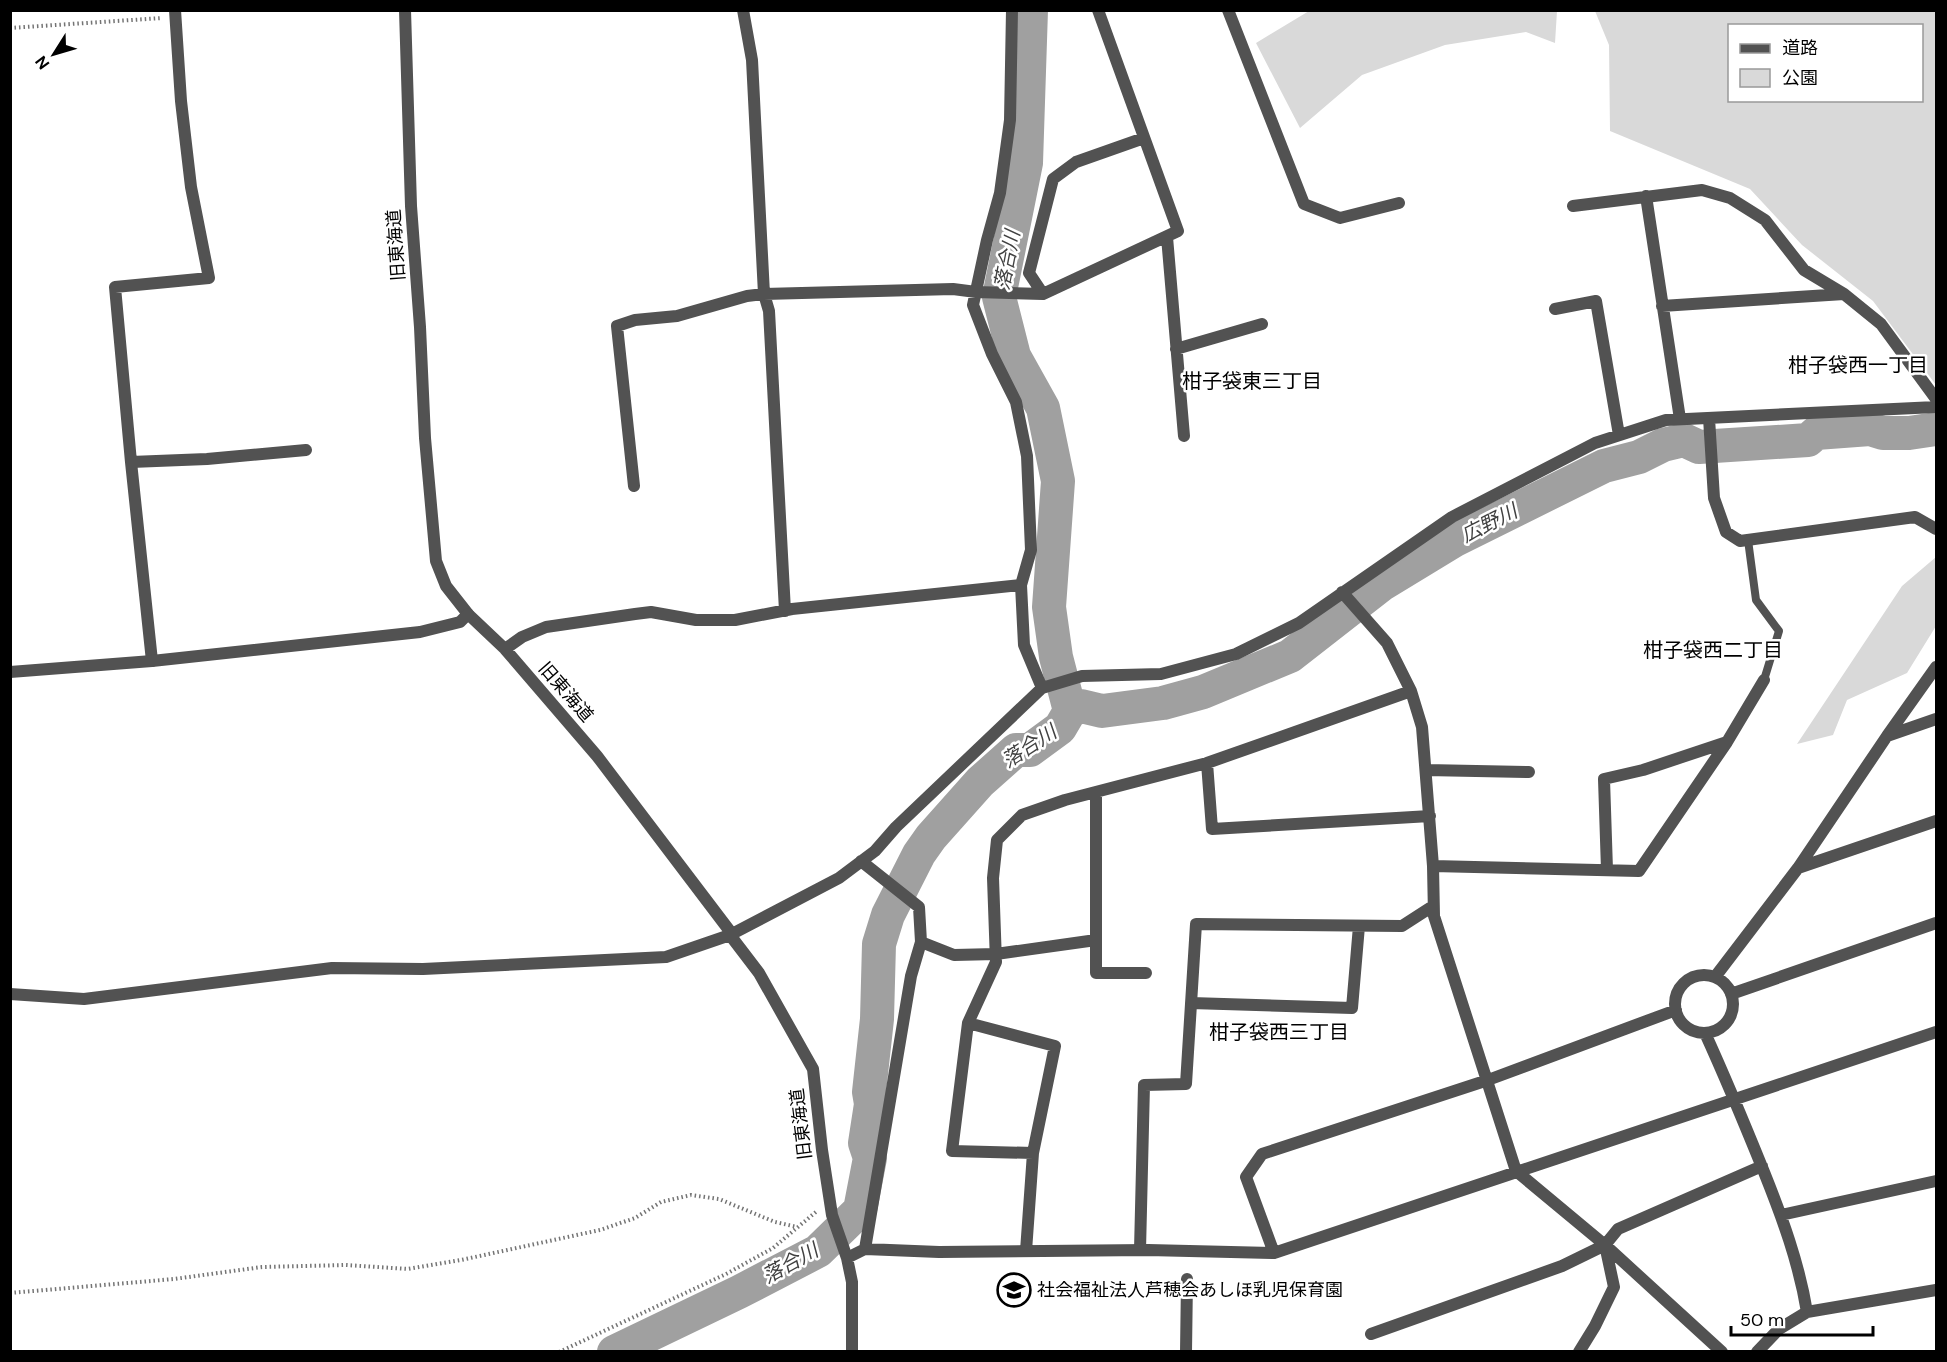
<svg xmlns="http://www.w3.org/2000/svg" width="1947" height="1362" font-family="'DM Sans','Noto Sans JP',sans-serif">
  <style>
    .green { fill: #d9d9d9; fill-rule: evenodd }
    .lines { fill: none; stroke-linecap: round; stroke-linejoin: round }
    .river { stroke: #a0a0a0; stroke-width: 34 }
    .path { stroke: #747474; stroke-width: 4; stroke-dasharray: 1.5 3; stroke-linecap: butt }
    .service { stroke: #525252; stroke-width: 8 }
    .minor { stroke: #525252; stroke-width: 12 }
    .tertiary { stroke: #525252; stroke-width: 12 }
    .labels { text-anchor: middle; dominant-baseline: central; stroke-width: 5; stroke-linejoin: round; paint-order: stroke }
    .street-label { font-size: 18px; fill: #000; stroke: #fff }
    .poi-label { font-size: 18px; fill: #000; stroke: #fff; text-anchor: start }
    .water-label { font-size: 20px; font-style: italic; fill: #414141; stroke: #fff }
    .neighbourhood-label { font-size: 20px; fill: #000; stroke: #fff }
  </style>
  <rect width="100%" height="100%" fill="#fff"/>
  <path class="green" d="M1309,11H1557L1555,43L1526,32L1445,45L1362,75L1300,128L1256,43Z
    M1595,11H1936V385L1873,301L1802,245L1750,189L1610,131L1609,45ZM1730,26H1922V100H1730Z
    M1936,557V626L1907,673L1847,700L1833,735L1797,744L1902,586Z"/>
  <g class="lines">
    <path class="river" d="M1070,711L1081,706L1102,711L1163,703L1203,692L1290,656L1381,585L1455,540L1604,466L1639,457L1663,445L1684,440L1699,447L1808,440L1816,433L1870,429L1883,433H1909L1936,429
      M614,1352L739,1292L818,1251L860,1210L870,1158L865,1143L871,1104L869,1092L877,1019L879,944L888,915L919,854L931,837L980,782L1016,750H1030L1060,728L1070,711L1056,657L1049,607L1058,481L1043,408L1014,356L999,297L1026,163L1031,10"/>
    <path class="path" d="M10,28L162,18
      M10,1293L174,1279L262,1267L346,1265L408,1269L461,1260L600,1230L635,1218L661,1202L691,1195L719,1199L775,1222L797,1227
      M559,1352L726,1274L773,1248L817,1211"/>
    <path class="service" d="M1748,540L1756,600L1779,631L1764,680"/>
    <path class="minor" d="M405,10L411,206L420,327L425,438L436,561L446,586L468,614L505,649L597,756L729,930L730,935L759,973L813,1069L822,1150L832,1215L847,1258L852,1282V1352
      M743,10L752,60L764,294L953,289L976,292L1043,294L1178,231L1098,10
      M1012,10L1010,120L1000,193L987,240L973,305L992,354L1016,402L1027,456L1031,550L1021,585L1024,645L1042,688
      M1228,10L1304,204L1340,218L1399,203
      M1646,196L1680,419
      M1573,206L1702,190L1730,198L1765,220L1804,270L1844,294L1881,324L1936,399
      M1167,237L1184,436
      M1043,294L1029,273L1053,179L1076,162L1144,138
      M1662,306L1844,294
      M1555,309L1596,301L1619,435
      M1176,349L1262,324
      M1709,418L1714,498L1726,532L1740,541L1915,517L1936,529
      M131,462L207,459L306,450
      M634,486L617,326L635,320L677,316L747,296L764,294L769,311L785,611
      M1342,592L1387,643L1411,691L1422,727L1433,866L1434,916L1516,1171L1605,1245L1722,1352
      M505,649L522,637L546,627L635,614L651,612L696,620H735L792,609L1021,585
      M152,661L131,462L115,287L209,278L191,187L181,101L175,10
      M1887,736L1936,719
      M1207,763L1212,829L1430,816
      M1426,770L1529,772
      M1096,792V973H1146
      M861,861L919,907L921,942L954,955L996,954L1096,940
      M1433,866L1639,871L1727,742L1764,680
      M1798,868L1936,821
      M1607,870L1604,779L1643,770L1727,742
      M1675 1004a29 29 0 1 1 58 0a29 29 0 1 1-58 0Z
      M1715,977L1798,868L1887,736L1936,667
      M10,994L84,999L332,968L423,969L666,957L730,935L839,878L875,851L896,827L1042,688L1082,676L1161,674L1236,654L1299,623L1452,517L1595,443L1666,420L1936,407
      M1731,994L1936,923
      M1191,1003L1352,1008L1359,926
      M968,1023L1055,1046L1033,1153L1026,1251
      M1705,1033C1726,1079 1745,1125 1764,1172C1782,1217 1799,1263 1807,1312
      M1033,1153L952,1151L968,1023L996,962L993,878L997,840L1022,815L1065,800L1207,763L1411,691
      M1781,1215L1936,1181
      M865,1249L911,976L921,942
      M1140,1250L1144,1085L1186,1084L1196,924L1402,926L1433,906
      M1274,1253L1246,1177L1262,1154L1488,1080L1676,1010
      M847,1258L865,1249L939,1252L1148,1250L1274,1253L1936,1032
      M1371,1334L1562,1266L1605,1245L1618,1229L1762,1166
      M1186,1352L1187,1279
      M1579,1352L1595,1326L1614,1287L1605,1245
      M1757,1352L1779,1329L1807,1312L1936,1290"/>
    <path class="tertiary" d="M10,672L152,661L420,632L460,622L468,614"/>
  </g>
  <defs>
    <symbol id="school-ring" viewBox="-11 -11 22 22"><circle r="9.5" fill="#fff" stroke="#000" stroke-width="1.5"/><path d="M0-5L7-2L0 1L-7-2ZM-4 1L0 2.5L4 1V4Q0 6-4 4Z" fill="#000"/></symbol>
  </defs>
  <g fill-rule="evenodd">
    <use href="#school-ring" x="995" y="1271" width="38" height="38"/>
  </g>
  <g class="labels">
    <g class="street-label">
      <text transform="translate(396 245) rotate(-94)">旧東海道</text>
      <text transform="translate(566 692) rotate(49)">旧東海道</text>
      <text transform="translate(801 1124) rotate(-97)">旧東海道</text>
    </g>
    <g class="poi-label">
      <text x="1037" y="1290">社会福祉法人芦穂会あしほ乳児保育園</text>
    </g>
    <g class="water-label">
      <text transform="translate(1007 260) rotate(-79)">落合川</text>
      <text transform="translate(1489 523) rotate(-27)">広野川</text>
      <text transform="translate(1029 746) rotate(-33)">落合川</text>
      <text transform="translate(790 1263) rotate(-29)">落合川</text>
    </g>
    <g class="neighbourhood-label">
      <text x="1858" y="365">柑子袋西一丁目</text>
      <text x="1252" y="381">柑子袋東三丁目</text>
      <text x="1713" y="650">柑子袋西二丁目</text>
      <text x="1279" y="1032">柑子袋西三丁目</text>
    </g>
  </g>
  <rect width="1947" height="1362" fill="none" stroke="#000000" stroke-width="24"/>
  <rect x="1728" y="24" width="195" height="78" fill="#ffffff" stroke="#999999" stroke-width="1.5"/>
  <rect x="1740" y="44" width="30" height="9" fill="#525252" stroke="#999999" stroke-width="1.5"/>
  <text x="1782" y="54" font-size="18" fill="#000000">道路</text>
  <rect x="1740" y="69" width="30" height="18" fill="#d9d9d9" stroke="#999999" stroke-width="1.5"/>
  <text x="1782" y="84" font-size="18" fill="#000000">公園</text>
  <g transform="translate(54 54) rotate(233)" stroke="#ffffff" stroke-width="4.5" paint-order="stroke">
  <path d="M0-4.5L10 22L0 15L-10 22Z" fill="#000000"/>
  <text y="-9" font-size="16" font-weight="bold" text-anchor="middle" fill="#000000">N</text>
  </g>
  <path d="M1731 1326v9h142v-9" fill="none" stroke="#000000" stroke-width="3"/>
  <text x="1740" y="1326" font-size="18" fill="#000000" stroke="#ffffff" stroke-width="4.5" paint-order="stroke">50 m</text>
</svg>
